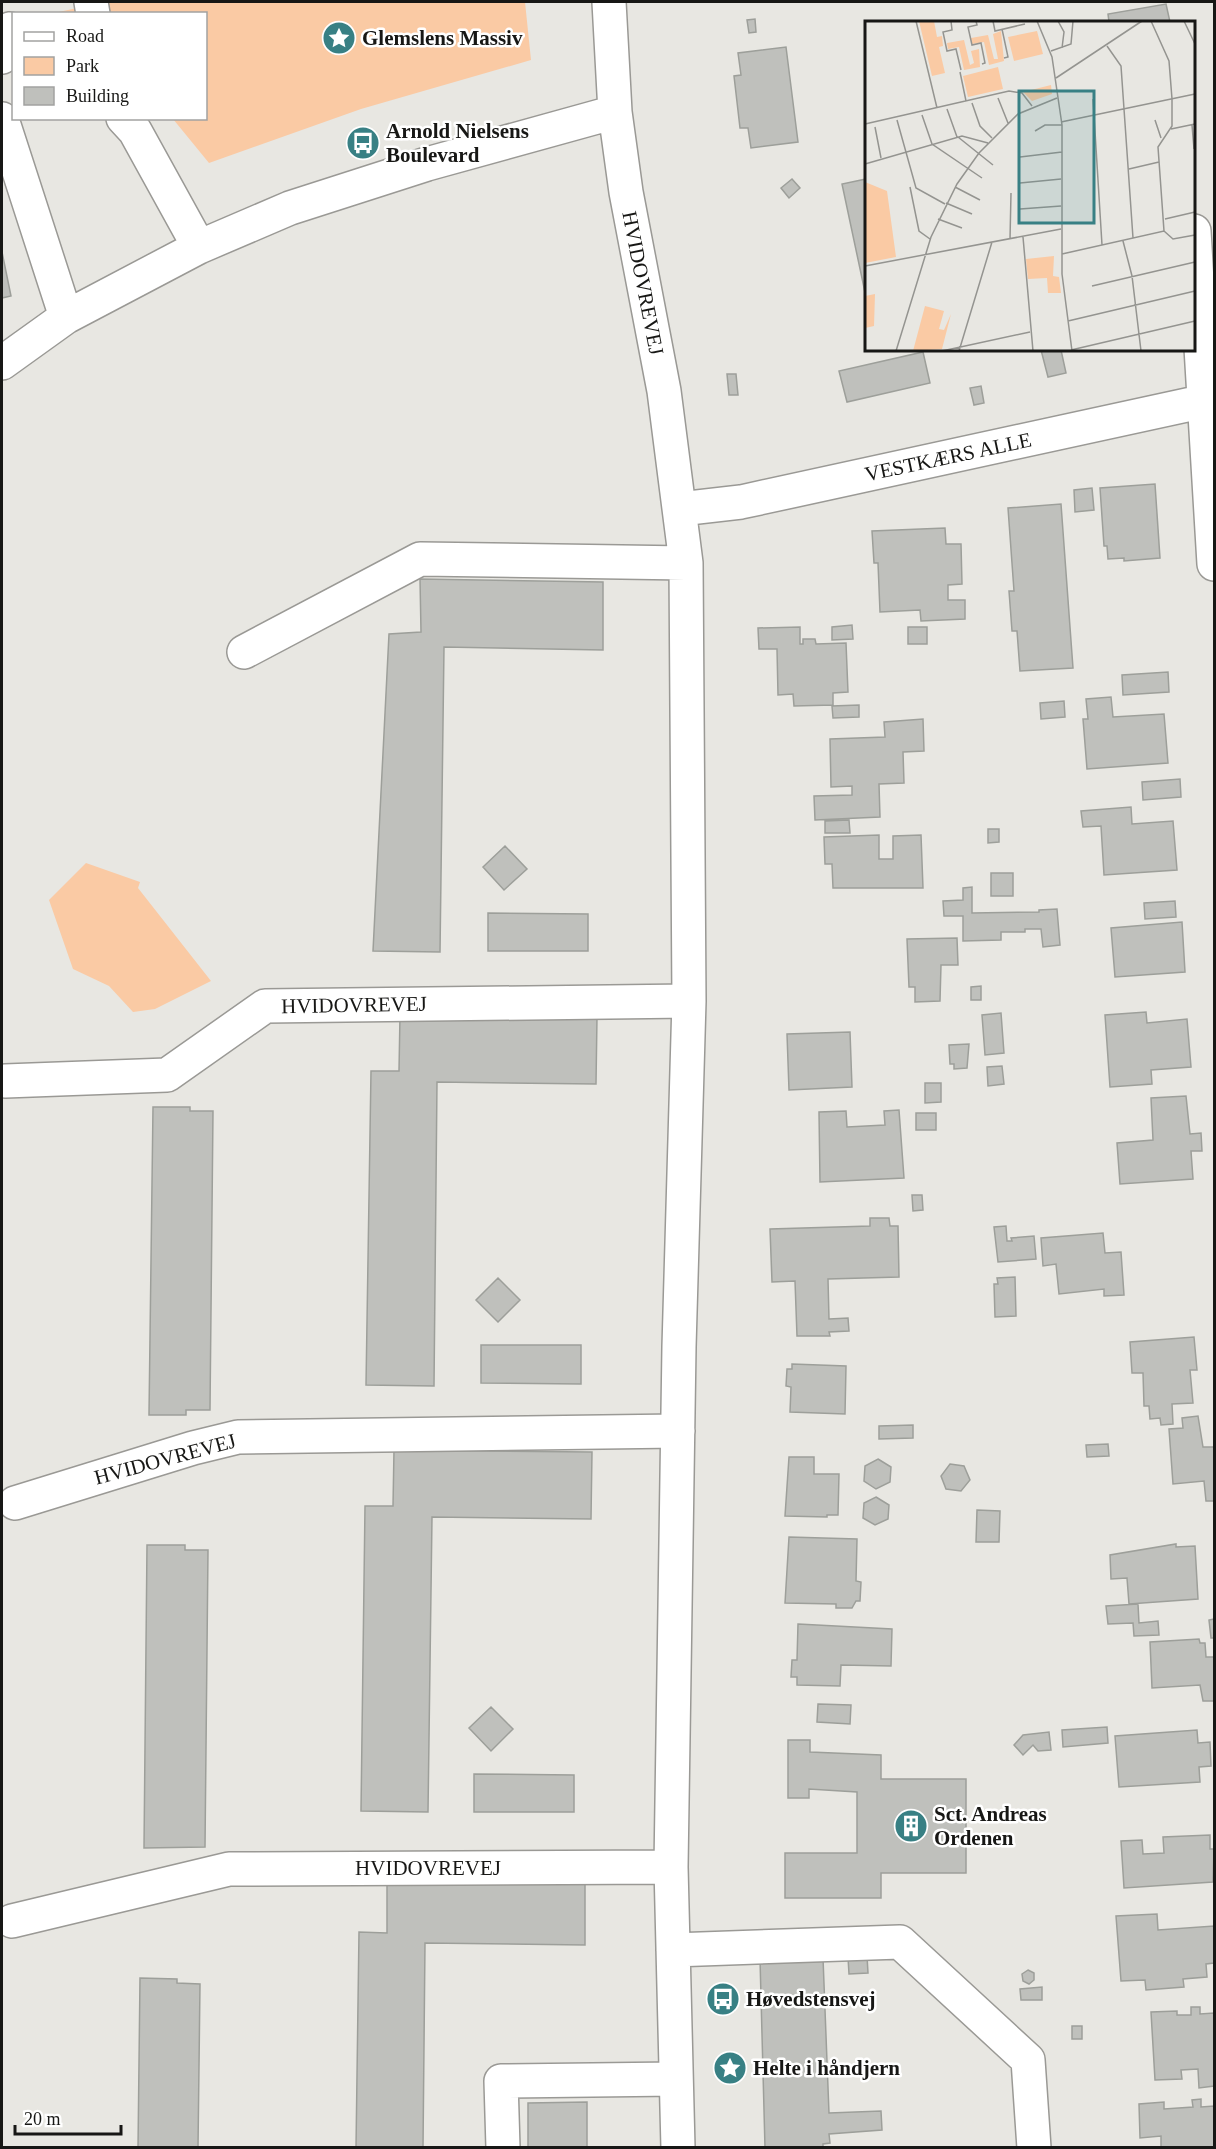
<svg xmlns="http://www.w3.org/2000/svg" width="1216" height="2149" font-family="Georgia,serif">
  <style>
    .green { fill: #facaa4 }
    .building { fill: #bfc0bc; stroke: #9d9f9a; stroke-width: 1.5 }
    .lines { fill: none; stroke-linecap: round; stroke-linejoin: round }
    .minor-casing { stroke: #9a9995; stroke-width: 36 }
    .minor { stroke: #fff; stroke-width: 33 }
    .labels { text-anchor: middle; dominant-baseline: central; stroke-width: 5; stroke-linejoin: round; paint-order: stroke }
    .poi-label { font-size: 21px; font-weight: bold; fill: #171715; stroke: #fff; text-anchor: start }
    .street-label { font-size: 21px; fill: #171715; stroke: #fff }
    .inset-road { fill: none; stroke: #949490; stroke-width: 1.5 }
    .view { fill: #388084; fill-opacity: 0.15; stroke: #388084; stroke-width: 3 }
    .inset-edge { fill: none; stroke: #171715; stroke-width: 3 }
  </style>
  <rect width="100%" height="100%" fill="#e8e7e2"/>
  <path class="green" d="M105,2H525L531,60L361,109L209,163L173,119L206,118V14L54,13Z
    M86,863L140,882L138,888L211,981L155,1009L133,1012L109,986L73,969L49,900Z"/>
  <path class="building" d="M1166,4L1170,22H1109L1108,14Z
    M755,19L756,32L749,33L747,20Z
    M786,47L798,142L751,148L748,128H740L734,76L741,75L738,53Z
    M792,179L800,188L789,198L781,188Z
    M866,179V297L842,184Z
    M2,252L11,296L2,298Z
    M1041,350H1061L1066,373L1048,377Z
    M923,352L930,383L847,402L839,371Z
    M727,374H736L738,395H729Z
    M981,386L984,403L974,405L970,388Z
    M1155,484L1160,558L1124,561V558L1108,559L1107,546H1104L1100,488Z
    M1092,488L1094,510L1075,512L1074,490Z
    M1061,504L1073,668L1020,671L1017,631H1012L1009,591H1014L1008,508Z
    M945,528L946,544H961L962,584L948,585V600H965V619L921,621L920,610L880,612L878,563H874L872,531Z
    M420,579L603,582V650L444,647L440,952L373,951L389,634L421,632Z
    M852,625L853,639L832,640V627Z
    M800,627V644H803V639H815L816,644L846,643L848,692L833,693V705L794,706L793,694L778,695L777,649H759L758,628Z
    M908,627H927V644H908Z
    M1168,672L1169,692L1123,695L1122,675Z
    M1111,697L1113,717L1164,714L1168,763L1087,769L1083,719H1088L1086,699Z
    M1064,701L1065,717L1041,719L1040,703Z
    M859,705V717L833,718L832,706Z
    M923,719L924,751L903,752L904,783L879,784L880,817L815,820L814,796L852,795V786L831,787L830,739L885,737L884,722Z
    M1180,779L1181,797L1143,800L1142,782Z
    M1131,807L1132,824L1173,821L1177,870L1104,875L1101,826L1083,827L1081,811Z
    M849,820L850,833H825V821Z
    M988,829H999V842L988,843Z
    M879,835V859H893V836L921,835L923,888H833L832,864H825L824,837Z
    M505,846L527,869L504,890L483,867Z
    M991,873H1013V896H991Z
    M972,887V913L1039,912V910L1057,909L1060,945L1043,947L1041,929H1025V932H1001V940L963,941V916H944L943,901L963,900V888Z
    M1175,901L1176,917L1145,919L1144,903Z
    M488,913L588,914V951H488Z
    M1182,922L1185,972L1115,977L1111,928Z
    M957,938L958,965H941L940,1001L915,1002V987H909L907,939Z
    M981,986V1000H971V987Z
    M1146,1012L1147,1023L1187,1019L1191,1067L1151,1070L1152,1084L1110,1087L1105,1015Z
    M1001,1013L1004,1053L985,1055L982,1015Z
    M400,1015L597,1017L596,1084L437,1082L434,1386L366,1385L371,1071H399Z
    M850,1032L852,1087L789,1090L787,1034Z
    M969,1044L967,1068L954,1069V1064H950L949,1045Z
    M1002,1066L1004,1084L988,1086L987,1067Z
    M925,1083H941V1102L925,1103Z
    M1186,1096L1190,1134L1201,1133L1202,1151H1191L1193,1179L1120,1184L1117,1143L1153,1140L1151,1098Z
    M153,1107H190V1111H213L210,1410H186V1415H149Z
    M899,1110L904,1178L820,1182L819,1112L846,1111L847,1127L885,1125L884,1111Z
    M916,1113H936V1130H916Z
    M912,1195H922L923,1210L913,1211Z
    M870,1218H889L890,1226H898L899,1277L828,1279L829,1319L848,1318L849,1331L829,1332L830,1336H797L795,1281L772,1282L770,1229L870,1226Z
    M1006,1226L1007,1241H1012L1011,1238L1034,1236L1036,1259L998,1262L994,1227Z
    M1103,1233L1105,1253L1121,1252L1124,1295L1104,1296V1289L1059,1294L1056,1264L1043,1266L1041,1238Z
    M1015,1277L1016,1316L995,1317L994,1284H998L997,1278Z
    M498,1278L520,1300L498,1322L476,1300Z
    M1194,1337L1197,1370H1190L1193,1403L1172,1404L1173,1424L1161,1425L1160,1418L1150,1419L1149,1406H1144L1143,1373H1132L1130,1342Z
    M481,1345H581V1384L481,1383Z
    M792,1364L846,1366L845,1414L790,1412L791,1387L786,1386L787,1369H792Z
    M1198,1416L1203,1447H1214V1501H1206L1204,1481L1173,1484L1169,1429L1183,1428L1182,1418Z
    M913,1425V1438L879,1439V1426Z
    M1108,1444L1109,1456L1087,1457L1086,1445Z
    M394,1450L592,1452L591,1519L432,1517L428,1812L361,1811L365,1506H393Z
    M789,1457H814V1474H839L838,1515H827V1517L785,1516Z
    M878,1459L891,1467L890,1482L876,1489L864,1481L865,1466Z
    M950,1464L964,1466L970,1480L961,1491L946,1489L941,1476Z
    M876,1497L889,1505L888,1519L875,1525L863,1518L864,1503Z
    M977,1510L1000,1511L999,1542H976Z
    M789,1537L857,1539L856,1581L861,1582L860,1601H856L852,1608H836V1604L785,1603Z
    M1176,1544V1547L1195,1546L1198,1599L1129,1604L1127,1578L1111,1579L1110,1555Z
    M147,1545H185V1550H208L205,1847L144,1848Z
    M1138,1604L1139,1623L1158,1621L1159,1635L1134,1636L1133,1623L1108,1624L1106,1606Z
    M1214,1619V1638H1211L1209,1620Z
    M798,1624L892,1629L891,1666L841,1665L840,1686L797,1685V1677H791L792,1660H797Z
    M1199,1639L1200,1643H1205L1206,1657H1214V1701H1203L1200,1685L1152,1688L1150,1642Z
    M818,1704L851,1705L850,1724L817,1722Z
    M491,1707L513,1729L491,1751L469,1728Z
    M1107,1727L1108,1743L1063,1747L1062,1730Z
    M1197,1730L1198,1743L1210,1742L1211,1766L1199,1767L1200,1782L1119,1787L1115,1736Z
    M1049,1732L1051,1750L1038,1751L1033,1745L1023,1755L1014,1745L1023,1735Z
    M788,1740H810V1752L881,1755V1779H966V1873H881V1898H785V1853H857V1792L809,1789V1798H788Z
    M474,1774L574,1775V1812H474Z
    M1210,1835V1849H1214L1213,1882L1124,1888L1121,1841L1142,1840L1143,1854L1164,1853L1163,1837Z
    M387,1876L585,1878V1945L425,1943L423,2148H356L359,1932L387,1933Z
    M1157,1914L1158,1930L1214,1926V1963L1206,1964L1207,1977L1183,1979L1184,1987L1146,1990L1145,1980L1121,1981L1116,1916Z
    M867,1956L868,1973L849,1974L848,1957Z
    M823,1958L829,2113L881,2111L882,2130L829,2134L830,2143L823,2144V2148H765L760,1959Z
    M1028,1970L1034,1973V1980L1029,1984L1023,1981L1022,1974Z
    M140,1978L177,1979V1983L200,1984L198,2148H138Z
    M1042,1987V2000H1021L1020,1989Z
    M723,1990H733L734,2011H724Z
    M1191,2007H1200V2014L1214,2013V2086L1199,2088L1198,2069L1181,2070L1182,2079L1155,2080L1151,2012L1177,2011V2015H1191Z
    M1072,2026H1082V2039H1072Z
    M1201,2099V2107L1214,2106V2148H1161V2136L1140,2138L1139,2104L1164,2102V2109L1193,2107L1192,2100Z
    M587,2102V2148H528V2103Z"/>
  <g class="lines">
    <defs>
      <path id="minor" d="M91,2L93,14
        M609,2L615,112L626,192L664,391L686,563L689,1001L679,1347L671,1867L678,2148
        M2,57L10,29
        M123,118L135,131L199,247
        M2,119L66,317
        M1194,231L1214,564
        M2,363L66,317L199,247L290,208L427,164L615,112
        M680,509L741,502L1214,399
        M244,652L420,559L686,563
        M5,1081L167,1075L265,1006L689,1001
        M15,1503L193,1448L238,1437L678,1431
        M12,1921L229,1869L671,1867
        M673,1950L900,1942L1028,2060L1034,2148
        M503,2148L501,2081L676,2079"/>
    </defs>
    <use href="#minor" class="minor-casing"/>
    <use href="#minor" class="minor"/>
  </g>
  <defs>
    <symbol id="sight-disc" viewBox="-11 -11 22 22"><circle r="9.5" fill="#388084" stroke="#fff"/><path d="M0-6L1.8-2.2L6-1.7L2.9 1.2L3.7 5.4L0 3.3L-3.7 5.4L-2.9 1.2L-6-1.7L-1.8-2.2Z" fill="#fff"/></symbol>
    <symbol id="bus-disc" viewBox="-11 -11 22 22"><circle r="9.5" fill="#388084" stroke="#fff"/><path d="M-5-6H5V4H4V6H2V4H-2V6H-4V4H-5ZM-3.5-4V0h7V-4ZM-3.5 1.2v1.5H-2V1.2ZM2 1.2v1.5H3.5V1.2Z" fill="#fff"/></symbol>
    <symbol id="building-disc" viewBox="-11 -11 22 22"><circle r="9.5" fill="#388084" stroke="#fff"/><path d="M-4-6H4V6H1V3H-1V6H-4ZM-2.5-4.3h1.7v1.8h-1.7ZM.8-4.3h1.7v1.8H.8ZM-2.5-1h1.7V.8h-1.7ZM.8-1h1.7V.8H.8Z" fill="#fff"/></symbol>
  </defs>
  <g fill-rule="evenodd">
    <use href="#sight-disc" x="320" y="19" width="38" height="38"/>
    <use href="#bus-disc" x="344" y="124" width="38" height="38"/>
    <use href="#building-disc" x="892" y="1807" width="38" height="38"/>
    <use href="#bus-disc" x="704" y="1980" width="38" height="38"/>
    <use href="#sight-disc" x="711" y="2049" width="38" height="38"/>
  </g>
  <g class="labels">
    <g class="poi-label">
      <text x="362" y="38">Glemslens Massiv</text>
      <text x="386" y="131">Arnold Nielsens<tspan x="386" dy="24">Boulevard</tspan></text>
      <text x="934" y="1814">Sct. Andreas<tspan x="934" dy="24">Ordenen</tspan></text>
      <text x="746" y="1999">Høvedstensvej</text>
      <text x="753" y="2068">Helte i håndjern</text>
    </g>
    <g class="street-label">
      <text transform="translate(643 283) rotate(79)">HVIDOVREVEJ</text>
      <text transform="translate(948 457) rotate(-12)">VESTKÆRS ALLE</text>
      <text transform="translate(354 1005) rotate(-1)">HVIDOVREVEJ</text>
      <text transform="translate(165 1459) rotate(-15)">HVIDOVREVEJ</text>
      <text x="428" y="1868">HVIDOVREVEJ</text>
    </g>
  </g>
  <g transform="translate(865 21)">
    <rect width="330" height="330" fill="#e8e7e2"/>
    <path d="M54,0H69L72,16L77,15L78,25L74,26L80,52L67,55ZM136,10L139,40L124,44L119,21L107,23L106,17L123,14L129,38H133L128,13ZM172,10L178,33L149,40L143,16ZM99,19L105,44L109,42L106,30L114,28L115,46L99,49L94,26L83,28L82,22ZM133,46L138,68L103,76L98,55ZM186,64L187,73L167,80L158,71ZM0,161L22,170L31,236L0,242ZM189,235L188,255L194,256L196,272H183L182,257L163,258L161,238ZM10,273L9,305L0,307V275ZM60,285L79,290L74,308L79,309L86,293L77,328L48,330Z" fill="#facaa4"/>
    <path class="inset-road" d="M51,0L72,87M86,0L87,9L78,11L82,30L91,28L96,49M111,0L112,4L103,6L107,24L116,22L120,42L117,43M128,0L130,10L160,3M172,0L187,36L197,104V253L207,330M193,0L199,11L197,27M286,0L304,40L307,78V105L293,126L299,210M319,0L330,23M137,8L143,36L139,37M242,25L256,45L268,217M186,30L206,23L208,0M95,51L101,80M191,57L277,0M133,77L143,102M228,78L237,224M107,82L115,105L127,117M82,88L92,116M57,94L67,123L117,157M32,99L51,167L80,183M290,99L296,117M196,101L330,73M0,103L144,70L157,72L167,85M327,104L329,128M10,106L16,137M306,108L330,103M170,110L180,104H197M93,116L128,144M155,136L197,131M0,143L97,115L123,122M264,148L294,141M155,162L196,158M45,166L54,210L65,218M90,166L115,179M81,182L107,193M155,188L196,185M73,198L97,207M300,198L330,191M158,216L168,330M145,218L146,172M258,220L267,255L276,330M197,233L299,210L308,218L330,214M0,245L196,208M227,265L330,241M203,300L330,270M206,329L330,300M31,330L66,216L92,163L114,132L153,93L192,77M77,330L165,311M94,330L127,221"/>
    <path class="view" d="M154,70H229V202H154Z"/>
    <rect width="330" height="330" class="inset-edge"/>
  </g>
  <rect width="1216" height="2149" fill="none" stroke="#171715" stroke-width="6"/>
  <rect x="12" y="12" width="195" height="108" fill="#ffffff" stroke="#a2a2a1" stroke-width="1.5"/>
  <rect x="24" y="32" width="30" height="9" fill="#ffffff" stroke="#a2a2a1" stroke-width="1.5"/>
  <text x="66" y="42" font-size="18" fill="#171715">Road</text>
  <rect x="24" y="57" width="30" height="18" fill="#facaa4" stroke="#a2a2a1" stroke-width="1.5"/>
  <text x="66" y="72" font-size="18" fill="#171715">Park</text>
  <rect x="24" y="87" width="30" height="18" fill="#bfc0bc" stroke="#a2a2a1" stroke-width="1.5"/>
  <text x="66" y="102" font-size="18" fill="#171715">Building</text>
  <path d="M15 2125v9h106v-9" fill="none" stroke="#171715" stroke-width="3"/>
  <text x="24" y="2125" font-size="18" fill="#171715" stroke="#ffffff" stroke-width="4.5" paint-order="stroke">20 m</text>
</svg>
